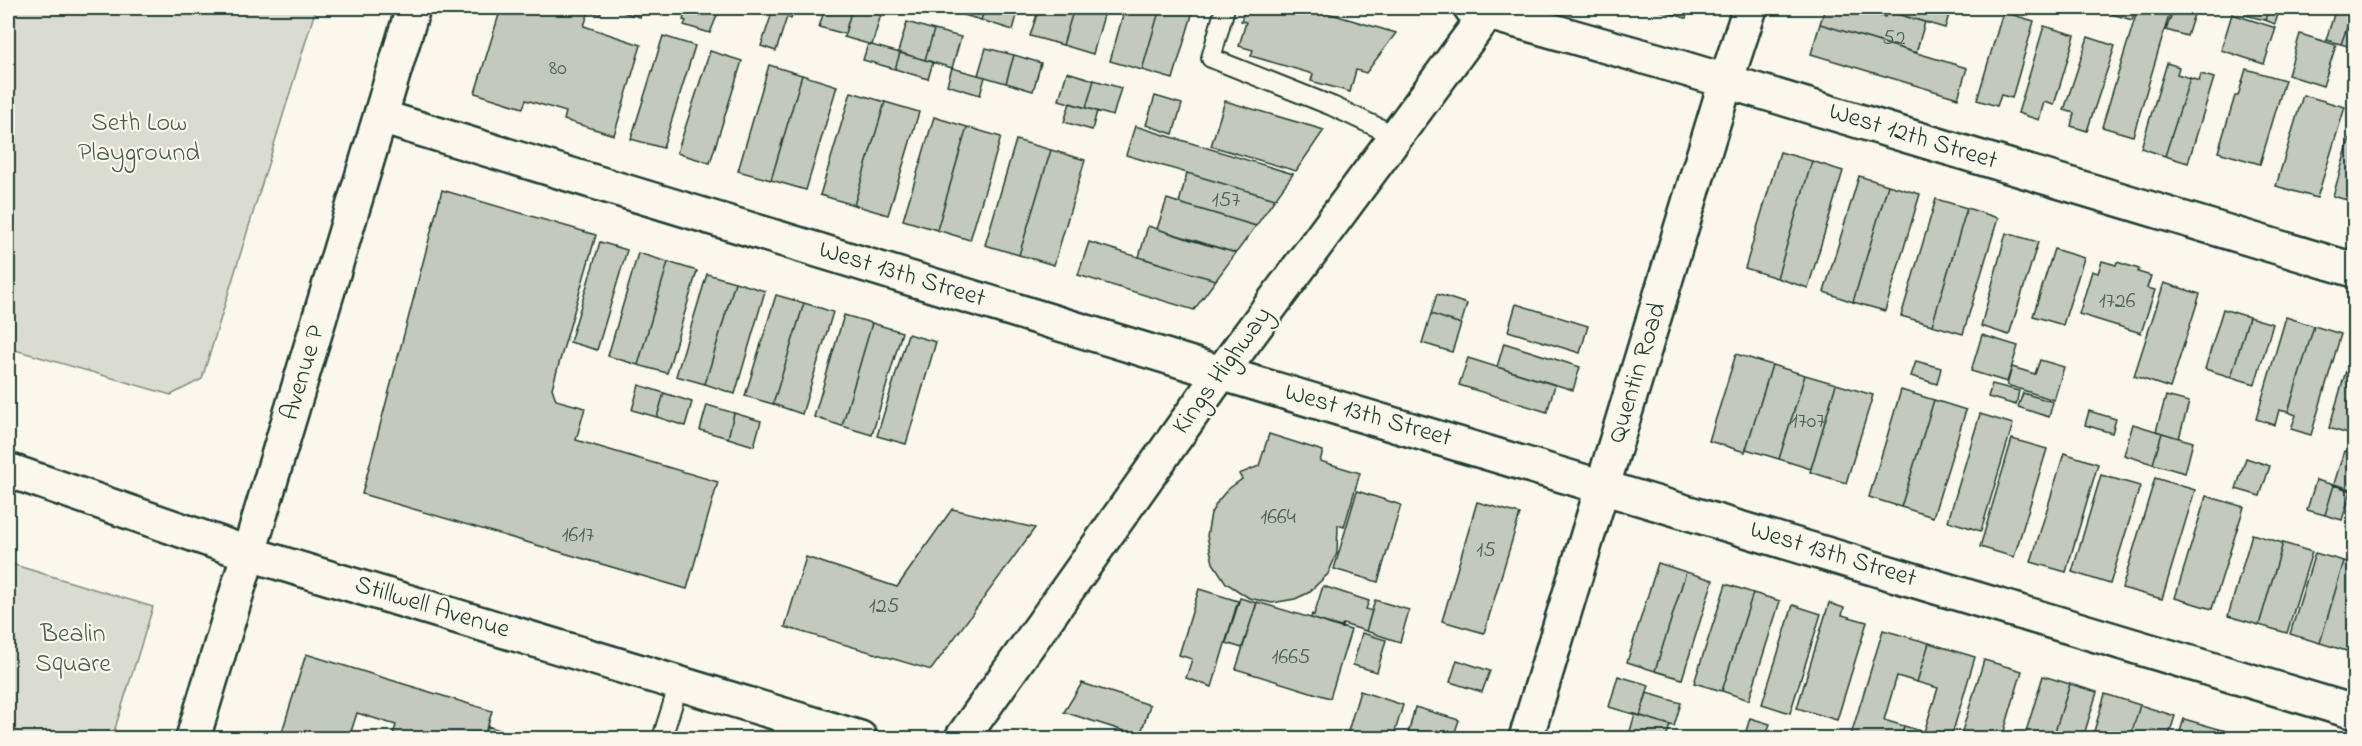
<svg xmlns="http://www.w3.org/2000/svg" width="2362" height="746" font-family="'Indie Flower',sans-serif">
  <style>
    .green { fill: #dbdcd1; stroke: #7d8c82; stroke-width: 1.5 }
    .building { fill: #c4c9be; stroke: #1f3d34; stroke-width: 1.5 }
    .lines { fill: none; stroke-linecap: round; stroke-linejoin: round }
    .lane-casing { stroke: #1f3d34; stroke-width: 22 }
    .street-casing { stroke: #1f3d34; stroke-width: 38 }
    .secondary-casing { stroke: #1f3d34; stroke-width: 38 }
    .primary-casing { stroke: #1f3d34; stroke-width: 38 }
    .lane { stroke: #fbf7ec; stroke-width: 18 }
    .street { stroke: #fbf7ec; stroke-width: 33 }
    .secondary { stroke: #fbf7ec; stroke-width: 33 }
    .primary { stroke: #fbf7ec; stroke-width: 33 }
    .labels { text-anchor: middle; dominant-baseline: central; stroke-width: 4.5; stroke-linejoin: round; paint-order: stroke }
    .number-label { font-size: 22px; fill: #486056 }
    .park-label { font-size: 26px; fill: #455d53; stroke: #fbf7ec }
    .street-label { font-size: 26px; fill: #1f3d34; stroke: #fbf7ec }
  </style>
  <rect width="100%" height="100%" fill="#fbf7ec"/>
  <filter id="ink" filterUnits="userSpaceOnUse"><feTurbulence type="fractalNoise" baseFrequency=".0167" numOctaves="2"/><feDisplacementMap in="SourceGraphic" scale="12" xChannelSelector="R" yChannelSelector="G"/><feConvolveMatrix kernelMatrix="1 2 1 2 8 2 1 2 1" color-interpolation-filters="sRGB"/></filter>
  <g filter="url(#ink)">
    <path class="green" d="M8,8H316L202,379L171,395L8,348Z
      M8,563L153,607L112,738H15L8,723Z"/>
    <path class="building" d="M501,8H602L600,15L589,11L584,26L641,45L614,135L564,120L566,112L526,100L523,108L475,93Z
      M608,8H643L640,17Z
      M687,8H720L710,33L684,25L686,21L683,20Z
      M766,8H795L791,19L787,17L776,51L761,46L772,13L765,10Z
      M825,8H852L845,34L819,27Z
      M852,8H870L882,11L872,45L844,37Z
      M951,8H985L981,20L950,11Z
      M985,8H1019L1013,30L981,20Z
      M1039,8H1074L1063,45L1030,36Z
      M1074,8H1106L1093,54L1063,45Z
      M1125,8H1160L1142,70L1110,61Z
      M1160,8H1194L1173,79L1142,70Z
      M1245,8H1310L1396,33L1366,73L1356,70L1350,92L1311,81L1313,74L1251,56L1253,50L1239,46L1246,22L1241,21Z
      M1651,8H1689L1686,18Z
      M1825,8H1866L1865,11L1885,17L1887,11L1925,22L1916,53L1820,24Z
      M1876,8H1951L1945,28Z
      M2114,8H2136L2132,20L2112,14Z
      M2138,8H2156L2170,12L2133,136L2102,127Z
      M2174,8H2196L2187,36L2166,30Z
      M2247,8H2269L2265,20L2245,15Z
      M2269,8H2280L2275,24L2265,20Z
      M2336,8L2352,13L2341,44L2326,40Z
      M2003,12L2034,21L2012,98L2001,95L1997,106L1977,100Z
      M2352,13L2354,14V48L2341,44Z
      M2232,14L2276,28L2264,64L2221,50Z
      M907,22L934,30L925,60L898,52Z
      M1820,24L1967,68L1958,98L1811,54Z
      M2044,26L2075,35L2054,105L2044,102L2039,120L2018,113Z
      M934,30L961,37L952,68L925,60Z
      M2300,34L2336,45L2323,86L2288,75Z
      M663,36L695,46L663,148L631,139Z
      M2088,37L2115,46L2087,131L2071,126L2074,113L2064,110Z
      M868,44L900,53L895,69L863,60Z
      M986,48L1014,55L1006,83L978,75Z
      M710,51L742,61L710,163L677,153Z
      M900,53L933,62L928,79L895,69Z
      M1014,55L1041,63L1033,91L1006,83Z
      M2167,63L2179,67L2177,74L2190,78L2165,156L2141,148Z
      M769,65L802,75L771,180L738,171Z
      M952,68L985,77L980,95L947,85Z
      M2246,69L2285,80L2260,164L2218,152L2235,96H2238Z
      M1067,72L1094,80L1086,108L1059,100Z
      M2201,74L2214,78L2188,163L2165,156L2190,78L2199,81Z
      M802,75L837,86L806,190L771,180Z
      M1094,80L1121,88L1113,116L1086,108Z
      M851,92L885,102L854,205L820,195Z
      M2303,95L2345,107L2317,198L2276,186Z
      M1155,96L1182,104L1173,134L1146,125Z
      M1225,101L1324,130L1296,171L1211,146Z
      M885,102L919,112L888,215L854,205Z
      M1070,103L1097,111L1092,130L1064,122Z
      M934,117L967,127L937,230L903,220Z
      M2354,123V202L2333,196Z
      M1135,126L1293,174L1275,199L1126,155Z
      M967,127L1001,137L970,240L937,230Z
      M1016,140L1051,150L1019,255L985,245Z
      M1051,150L1085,160L1054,265L1019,255Z
      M1780,152L1812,161L1777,278L1745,268Z
      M1812,161L1843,171L1808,288L1777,278Z
      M1187,173L1275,199L1256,226L1179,203Z
      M1859,176L1888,185L1853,302L1824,292Z
      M1888,185L1920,194L1885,311L1853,302Z
      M442,190L596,235L552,388L556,400L585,408L576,440L718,482L687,589L362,494Z
      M1167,199L1179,203L1256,226L1236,253L1157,229Z
      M1936,199L1967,208L1932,325L1901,316Z
      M1967,208L1998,218L1963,334L1932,325Z
      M1148,226L1194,241L1236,253L1216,280L1194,274L1139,257Z
      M2006,233L2038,242L2009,335L1981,326Z
      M600,242L627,250L597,350L570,342Z
      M1089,242L1194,274L1216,280L1194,310L1078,275Z
      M2054,249L2084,258L2063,325L2033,316Z
      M638,253L668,262L638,365L608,356Z
      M2102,261L2116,265L2117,262L2139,269L2138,272L2151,276L2147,288L2155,290L2141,333L2079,314L2092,271L2098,273Z
      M668,262L697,271L667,373L638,365Z
      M707,274L735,282L705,384L676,376Z
      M735,282L765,291L735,394L705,384Z
      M2164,283L2200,294L2170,388L2134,376Z
      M1437,294L1467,304L1461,324L1431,314Z
      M776,295L804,303L773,404L745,396Z
      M804,303L833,312L802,414L773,404Z
      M1516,304L1588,326L1580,353L1508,331Z
      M2223,309L2249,317L2231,377L2205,369Z
      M1431,314L1461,324L1452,352L1422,343Z
      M844,315L872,323L842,426L814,417Z
      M2249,317L2273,324L2255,384L2231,377Z
      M2286,317L2314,326L2288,412L2279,410L2275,425L2256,419Z
      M872,323L902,332L872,435L842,426Z
      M2314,326L2341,334L2311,435L2291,429L2296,415L2288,412Z
      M908,334L936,342L906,444L877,436Z
      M1982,335L2018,346L2007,382L1971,371Z
      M1504,343L1580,367L1573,390L1497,367Z
      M2354,344V436L2329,428Z
      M1736,354L1772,365L1745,452L1709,441Z
      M1468,358L1555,385L1547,412L1459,385Z
      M2040,360L2064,367L2054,400L2007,385L2012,367L2035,374Z
      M1916,361L1941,368L1937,384L1911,376Z
      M1772,365L1805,375L1779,459L1746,449Z
      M1805,375L1836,384L1811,469L1779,459Z
      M1836,384L1873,395L1846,483L1810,472Z
      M1992,384L2019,391L2016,405L1988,397Z
      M639,385L664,393L657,417L632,410Z
      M1901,390L1934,400L1901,507L1869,497Z
      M664,393L692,402L685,426L657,417Z
      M2023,393L2053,402L2049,417L2018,407Z
      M2166,396L2189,402L2179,438L2156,431Z
      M1934,400L1966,410L1933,517L1901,507Z
      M707,405L734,413L728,438L700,430Z
      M2089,411L2116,419L2112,433L2085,425Z
      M734,413L761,421L754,446L728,438Z
      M1980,414L2013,424L1981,531L1948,521Z
      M2133,424L2162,433L2153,464L2124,455Z
      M2162,433L2193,442L2185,473L2153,464Z
      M1269,434L1323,451L1320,461L1360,473L1344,527L1338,525L1337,553L1328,574L1308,593L1295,599L1272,603L1249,598L1226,583L1213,563L1207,536L1211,513L1218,501L1227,490L1242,479L1239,474L1259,466Z
      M2012,439L2047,449L2014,557L1980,547Z
      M2344,451L2354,454V490L2334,484Z
      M2064,453L2098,464L2066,572L2031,562Z
      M2246,458L2270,466L2260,496L2236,489Z
      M2101,475L2140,486L2110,584L2072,572Z
      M2155,478L2195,490L2162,599L2122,588Z
      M2316,480L2334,485L2325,515L2307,510Z
      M2334,485L2351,491L2342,520L2325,515Z
      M1357,491L1401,505L1378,582L1334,569Z
      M2206,496L2244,507L2212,609L2175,598Z
      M1477,502L1520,514L1484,633L1442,621Z
      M952,509L1035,528L931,670L785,627L806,557L897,587Z
      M2252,534L2283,543L2259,625L2228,616Z
      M2283,543L2312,552L2287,633L2259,625Z
      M2315,553L2344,561L2320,643L2290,634Z
      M2344,561L2354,564V637L2350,652L2320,643Z
      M1658,563L1686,572L1655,671L1627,662Z
      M1686,572L1713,580L1682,679L1655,671Z
      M1726,584L1753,593L1722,691L1694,683Z
      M1323,586L1369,601L1366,609L1372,611L1366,631L1343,624L1341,628L1311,618L1312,614L1314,615Z
      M1199,589L1238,601L1212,687L1186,678L1192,659L1179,655Z
      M1753,593L1780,601L1749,700L1722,691Z
      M1240,598L1257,603L1242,648L1226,643Z
      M1375,600L1409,610L1400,642L1366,631Z
      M1257,602L1351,630L1330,698L1236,669Z
      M1829,603L1844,608L1842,615L1867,622L1837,720L1797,708Z
      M1793,605L1821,614L1790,713L1762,704Z
      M1883,630L1929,643L1917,682L1897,676L1884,720L1904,726L1901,738H1850Z
      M1362,633L1386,640L1377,672L1353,665Z
      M1929,643L1975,657L1951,738H1901L1904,726L1924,732L1938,688L1917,682Z
      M306,654L492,711L484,738H392L396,725L357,713L349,738H303L282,732Z
      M1457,660L1490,671L1482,692L1450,682Z
      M1984,660L2022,671L2002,738H1960Z
      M1618,676L1649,685L1640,716L1609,707Z
      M2043,676L2070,684L2053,738H2024Z
      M1082,683L1150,705L1140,736L1064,712Z
      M2070,684L2097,692L2083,738H2053Z
      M1360,691L1403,705L1393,738H1346Z
      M1647,693L1681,703L1674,726L1640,716Z
      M2105,694L2140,705L2130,738H2092Z
      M2140,705L2175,716L2168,738H2130Z
      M1415,707L1459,720L1453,738H1407Z
      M1635,714L1670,725L1666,738H1628Z
      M1750,718L1770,724L1765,738H1744Z
      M2184,719L2219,729L2216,738H2178Z
      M487,726L519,736V738H484Z
      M2219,729L2250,738H2216Z"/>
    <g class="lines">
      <defs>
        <path id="lane" d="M1225,8L1211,58L1332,106L1396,136
          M662,738L679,684
          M781,738L787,717"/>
        <path id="street" d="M1471,8L1659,61L2354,270
          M381,117L1221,373L2354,712
          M1526,738L1726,81L1750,8"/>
        <path id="secondary" d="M8,470L250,554L860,738
          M962,738L1221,373L1491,8"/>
        <path id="primary" d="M193,738L413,8"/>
      </defs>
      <use href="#lane" class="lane-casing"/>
      <use href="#street" class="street-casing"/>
      <use href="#secondary" class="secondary-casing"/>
      <use href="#primary" class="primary-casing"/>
      <use href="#lane" class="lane"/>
      <use href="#street" class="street"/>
      <use href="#secondary" class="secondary"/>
      <use href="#primary" class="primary"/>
    </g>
  </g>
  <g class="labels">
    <g class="number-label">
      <text x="1894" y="39">52</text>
      <text x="558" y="69">80</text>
      <text x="1226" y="201">157</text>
      <text x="2117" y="302">1726</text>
      <text x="1808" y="422">1707</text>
      <text x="1278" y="518">1664</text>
      <text x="578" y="536">1617</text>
      <text x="1486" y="551">15</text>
      <text x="884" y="607">125</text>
      <text x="1291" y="658">1665</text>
    </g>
    <g class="park-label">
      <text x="139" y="124">Seth Low<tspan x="139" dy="30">Playground</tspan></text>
      <text x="73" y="635">Bealin<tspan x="73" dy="30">Square</tspan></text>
    </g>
    <g class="street-label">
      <text transform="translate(1913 137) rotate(17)">West 12th Street</text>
      <text transform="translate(902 275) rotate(17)">West 13th Street</text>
      <text transform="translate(1223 371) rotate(-54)">Kings Highway</text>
      <text transform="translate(304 373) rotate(-73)">Avenue P</text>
      <text transform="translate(1638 373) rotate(-73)">Quentin Road</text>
      <text transform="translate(1368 416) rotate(16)">West 13th Street</text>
      <text transform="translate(1833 555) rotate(17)">West 13th Street</text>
      <text transform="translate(432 608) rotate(17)">Stillwell Avenue</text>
    </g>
  </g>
  <rect width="2362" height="746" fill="none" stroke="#fbf7ec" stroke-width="30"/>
  <rect x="15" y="15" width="2332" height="716" fill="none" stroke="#1f3d34" stroke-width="2" filter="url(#ink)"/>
</svg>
